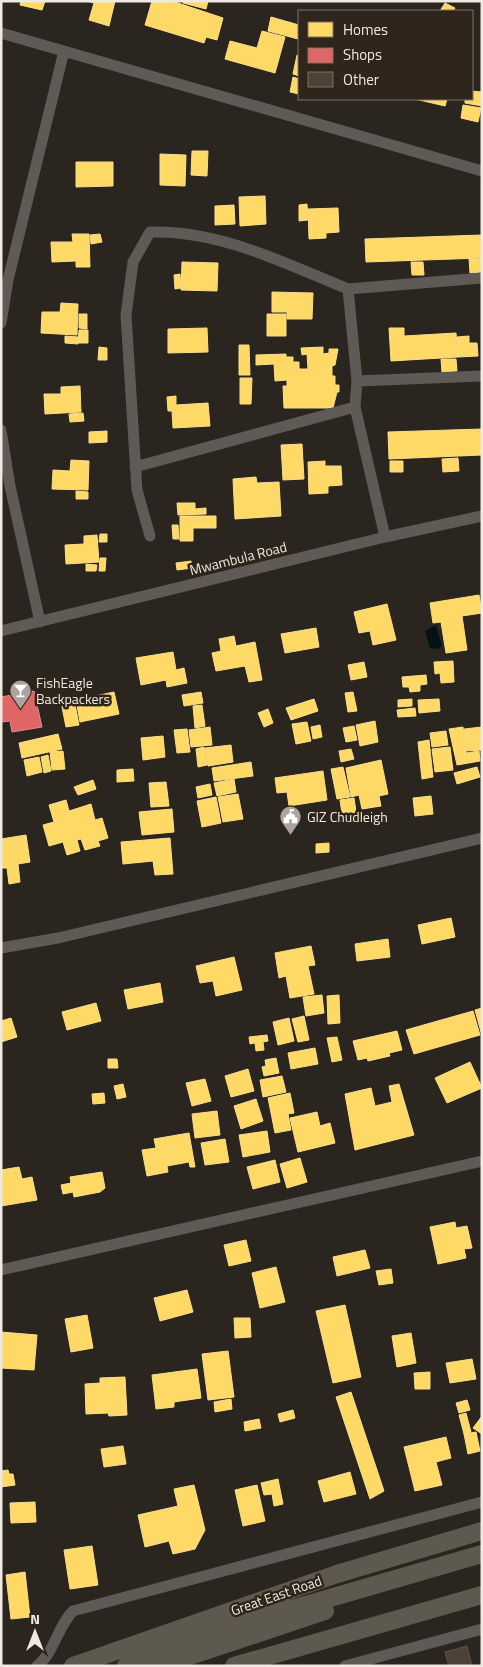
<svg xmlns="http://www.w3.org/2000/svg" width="483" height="1667" font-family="'Titillium Web',sans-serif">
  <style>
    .water { fill: #041218 }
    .homes { fill: #ffd966; stroke: #fade8b }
    .shops { fill: #e06666; stroke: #e58d8b }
    .building { fill: #4c4235; stroke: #5a5550 }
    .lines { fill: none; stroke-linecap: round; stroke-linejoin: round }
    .street { stroke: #5f5a56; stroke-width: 11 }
    .primary { stroke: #5e594e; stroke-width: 18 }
    .labels { text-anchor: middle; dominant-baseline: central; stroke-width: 5; stroke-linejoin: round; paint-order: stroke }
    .street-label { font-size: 14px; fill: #f0e9e2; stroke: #2f251a }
    .poi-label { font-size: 14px; fill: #f0e9e2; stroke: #2f251a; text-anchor: start }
  </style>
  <rect width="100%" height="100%" fill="#2a251f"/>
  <path class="water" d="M436,625L442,646L438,649L430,648L425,631Z"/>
  <path class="homes" d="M21,1H45L42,10L20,5Z
    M87,1H115L109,26L89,20L94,3Z
    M152,1H172L223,18L217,40L206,37L204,43L145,25Z
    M183,1H208L206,9L183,3Z
    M445,3L455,8L453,11H440Z
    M271,17L299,25L298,39L268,31Z
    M262,31L285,37L275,73L225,59L230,41L257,48Z
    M297,55L299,56V76L293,74Z
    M293,77L299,79V94L290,92Z
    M472,91L482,92V106L465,103V99H472Z
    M415,99H447L445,106Z
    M463,105L481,108L478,122L461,118Z
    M192,151H208L207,176L191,175Z
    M160,154L186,155L185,186L160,185Z
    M76,162H113V186L76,187Z
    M265,196L266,224L240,226L239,197Z
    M307,204L308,220L299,221V205Z
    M234,205L235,224L215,225V206Z
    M338,208L339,232L326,233V238L309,239L308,209Z
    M72,234H89L90,267H76V261L52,262L51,242H73Z
    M100,234L102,242L91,244L90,235Z
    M482,235V258L366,262L365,239Z
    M469,259H482V272L470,273Z
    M182,262L218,263L217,291L181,290Z
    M411,262H423L424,275H412Z
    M180,274L181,288L175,289L174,275Z
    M272,292L313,293L312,319H287V312H272Z
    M61,303L78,304L77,335L41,333L42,312H60Z
    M79,314H87V329L79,328Z
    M267,314H286V336H267Z
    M207,328L208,352L168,353V329Z
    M389,328H404V336L456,333L458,357L391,361Z
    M79,330H88V343H78Z
    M65,336L78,337V344L65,343Z
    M469,336V343H477L478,356L458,357L457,337Z
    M239,345H249L250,375H239Z
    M99,347L107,348V360H98Z
    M323,347V354L329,353V349H338L335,365L332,366V376H335V385H339V392H337L333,408H284L283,386H287V380L275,381L274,364L256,365V355L286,354V357H293V362H299V369H308L307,354L302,355L301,348Z
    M441,359H456L457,371L442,372Z
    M240,378H252L251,404H240Z
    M80,386L81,412L45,414L44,394H61V387Z
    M176,396V405L208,403L210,426L173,428L172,411H168L167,397Z
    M83,413L84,421L70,422L69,414Z
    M482,429V455L389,459L388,432Z
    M107,431V442L89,443V432Z
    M302,444L304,479L283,480L281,445Z
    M458,458L459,471L443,472L442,459Z
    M71,460L89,461L88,490L52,489L53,470L70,471Z
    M325,461V466H341L342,485L328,486V493L309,494L308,462Z
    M390,461H403V472H390Z
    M256,477L257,483L279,482L281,516L235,519L233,479Z
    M76,491L88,492V499H76Z
    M177,503H195V509L206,508V514L178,515Z
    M180,516H216V528H193V541H180Z
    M172,525H178L179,539H173Z
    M100,534H107V542H99Z
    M97,535L99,562L66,564L65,545L84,544V536Z
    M100,558H106L105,571H99Z
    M191,561L192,568L177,570L176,563Z
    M86,564L97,565L96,571H86Z
    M479,595L482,613L462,616L467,650L446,653L441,622L433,623L430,603Z
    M387,604L396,640L373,645L370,631L359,633L354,612Z
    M316,628L319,647L285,653L281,634Z
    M234,636L236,646L255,642L262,680L249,682L245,666L216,671L212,653L221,651L219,639Z
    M173,652L176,670L184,668L187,683L167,687L166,680L141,685L136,658Z
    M453,661L454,682L441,683L440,673L435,674L434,662Z
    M364,662L367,677L351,680L348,665Z
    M426,675L427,684L420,685V691L410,692L409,687H403L402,677Z
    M114,692L119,714L80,722L76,700Z
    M201,692L203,703L184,706L182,695Z
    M353,692L357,711L348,712L345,693Z
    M74,699L79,725L66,727L61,702Z
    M314,699L318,711L291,720L286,708Z
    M412,699V706L398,707V700Z
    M439,699L440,711L419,713L418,700Z
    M202,705L205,726L195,728L193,706Z
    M415,708L416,716L398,717L397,710Z
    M268,709L273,723L264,727L258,713Z
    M375,721L378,742L360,746L356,725Z
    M307,722L311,741L296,744L292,724Z
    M320,725L322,737L313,739L311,727Z
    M354,726L357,740L346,742L343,728Z
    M210,727L212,745L191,747L189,730Z
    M463,727L466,753L479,751L480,761L457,765L449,729Z
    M482,727V750L466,751L464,729Z
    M187,729L190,752L177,753L174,730Z
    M446,731L448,745L432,747L430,733Z
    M58,734L62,749L22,758L19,743Z
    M163,736L165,757L143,760L141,738Z
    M429,740L433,777L422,779L418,742Z
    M231,745L233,762L208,766L205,748Z
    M204,747L207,765L198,767L196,749Z
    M450,747L453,770L435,772L432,749Z
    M351,749L354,759L341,762L339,751Z
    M63,751L65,769L52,770L50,752Z
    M48,755L51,771L44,773L41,757Z
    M39,757L42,772L27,776L24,760Z
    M381,760L388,794L379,796L381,806L362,809L359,795L351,797L346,768Z
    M251,762L253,776L214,781L212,768Z
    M343,767L350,797L337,799L331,769Z
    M477,767L480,777L457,784L454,773Z
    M133,769L134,781L117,782V770Z
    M323,771L327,800L289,806L287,792L277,793L275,778Z
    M234,779L236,792L217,796L214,783Z
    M93,780L96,789L78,795L74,787Z
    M166,782L169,806L151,807L149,783Z
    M210,784L212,795L198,798L196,787Z
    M238,794L243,819L223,822L218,797Z
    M431,796L433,814L415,816L413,798Z
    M216,797L221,823L202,827L197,801Z
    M354,798L357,818L343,820L340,800Z
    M66,800L69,811L91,804L95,820L102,818L108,838L98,841L100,846L85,850L81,839L77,840L80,851L67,855L63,842L49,846L43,825L54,822L49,805Z
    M172,809L174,832L142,835L139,812Z
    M26,835L30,862L18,864L20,882L9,884L7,868H1V839Z
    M170,838L173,874L155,875L153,861L123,864L121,842Z
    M329,843V852L316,853V844Z
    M451,918L455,937L422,944L418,925Z
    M388,939L390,957L357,961L355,944Z
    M311,946L315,965L308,966L314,994L290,998L286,976L279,978L275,953Z
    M234,957L242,990L216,996L213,981L200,983L196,966Z
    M160,983L163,1002L128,1009L124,990Z
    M322,995L324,1013L306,1016L303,997Z
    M339,995L340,1023L328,1024L327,996Z
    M96,1003L101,1021L67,1030L62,1012Z
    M482,1008V1032H481L475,1010Z
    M473,1011L480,1035L414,1054L406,1030Z
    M304,1016L309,1040L298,1042L292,1019Z
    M11,1018L17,1037L1,1042V1021Z
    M289,1018L294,1041L278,1045L273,1022Z
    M397,1031L402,1050L389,1053L390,1056L368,1061L367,1058L358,1060L353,1041Z
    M267,1035L268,1041L263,1042L264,1050L256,1051L255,1043L250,1044L249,1037Z
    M337,1037L342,1060L332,1062L327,1038Z
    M315,1048L318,1064L291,1069L288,1053Z
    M276,1058L279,1073L264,1076L262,1067L266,1066L265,1060Z
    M108,1059H117L118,1068H108Z
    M470,1062L482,1088L447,1103L435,1078Z
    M248,1069L254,1091L231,1097L225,1076Z
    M282,1076L286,1092L263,1097L260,1080Z
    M205,1079L211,1101L192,1106L186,1083Z
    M123,1084L126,1097L117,1099L114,1086Z
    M399,1084L414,1135L355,1150L345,1094L371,1088L375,1106L392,1102L389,1086Z
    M104,1093L105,1103L93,1104L92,1094Z
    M290,1093L294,1113L288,1114L291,1130L275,1133L268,1098Z
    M256,1099L263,1121L241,1129L234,1106Z
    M217,1111L220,1135L195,1138L192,1114Z
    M317,1112L320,1126L330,1123L335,1143L298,1152L290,1118Z
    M267,1131L270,1152L243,1157L239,1135Z
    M189,1133L195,1167H190L189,1162L167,1166L168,1172L147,1176L142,1150L156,1148L154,1139Z
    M225,1139L229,1162L205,1165L201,1143Z
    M300,1158L307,1182L287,1188L280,1164Z
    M275,1160L280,1182L253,1189L247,1167Z
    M19,1167L22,1179L32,1177L37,1200L1,1206V1170Z
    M102,1172L105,1188L100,1192L74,1197L73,1192L63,1194L61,1185L71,1183L70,1177Z
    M455,1222L456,1228L467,1226L472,1248L464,1249L466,1258L438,1264L430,1227Z
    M246,1240L251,1261L229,1266L224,1245Z
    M365,1250L370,1268L337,1276L333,1257Z
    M276,1267L285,1302L260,1308L252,1273Z
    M391,1269L393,1283L379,1285L376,1271Z
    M187,1290L193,1312L160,1321L154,1298Z
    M345,1305L361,1377L333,1383L316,1311Z
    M87,1315L93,1348L71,1352L65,1319Z
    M234,1318H250L251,1337L235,1338Z
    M1,1332L37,1335L34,1370L1,1368Z
    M411,1333L416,1363L397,1367L392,1336Z
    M228,1351L234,1397L208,1400L202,1354Z
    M472,1359L476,1379L450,1383L446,1363Z
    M197,1369L201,1398L174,1402V1407L156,1409L152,1375Z
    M430,1372V1389H415L414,1373Z
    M125,1377L127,1415L109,1416L108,1413L86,1414L85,1384L100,1383V1378Z
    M351,1392L384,1491L370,1499L336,1397Z
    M231,1399L232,1409L215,1412L214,1402Z
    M467,1400L470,1410L459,1413L456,1403Z
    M293,1410L295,1418L280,1422L278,1414Z
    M466,1413L471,1432L464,1434L459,1415Z
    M482,1416V1434L473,1428Z
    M259,1419L261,1428L245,1431L244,1422Z
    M476,1432L480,1451L468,1454L464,1434Z
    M446,1437L451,1458L436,1462L442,1485L415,1491L404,1447Z
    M123,1446L126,1464L104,1467L101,1449Z
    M8,1470L9,1474H13L15,1485L1,1487V1471Z
    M350,1472L356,1494L324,1502L318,1481Z
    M278,1479L283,1504L274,1506L272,1494L264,1495L261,1483Z
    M194,1485L205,1530L195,1549L173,1554L169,1541L145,1547L138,1515L178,1506L174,1489Z
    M257,1485L265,1521L243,1526L235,1490Z
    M35,1502L36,1522L11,1523L10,1503Z
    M92,1546L98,1585L70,1589L64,1550Z
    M25,1572L30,1617L11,1619L6,1575Z"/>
  <path class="shops" d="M34,691L42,727L12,732L10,721L1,722V697Z"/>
  <path class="building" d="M467,1646L472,1666H449L445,1652Z"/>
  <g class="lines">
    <path class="street" d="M1,33L482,171
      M348,289L482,278
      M1,323L8,280L64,51
      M357,381L482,376
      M1,430L10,486L40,622
      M135,467L355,407
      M150,536L137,490L126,315L133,262L150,232C220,230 284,263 348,289L357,381L355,407L385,537
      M1,631L385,537L482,516
      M1,948L58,938L482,838
      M1,1270L482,1161
      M37,1666C55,1652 57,1627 73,1611L482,1502
      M345,1666L482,1629"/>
    <path class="primary" d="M163,1665L325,1611
      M73,1666L337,1574L482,1531
      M126,1666L275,1614L482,1554
      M234,1666L482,1595"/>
  </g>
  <defs>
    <symbol id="bar-pin" viewBox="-11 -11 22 30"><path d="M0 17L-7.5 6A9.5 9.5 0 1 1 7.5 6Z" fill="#aba49e" stroke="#2f251a"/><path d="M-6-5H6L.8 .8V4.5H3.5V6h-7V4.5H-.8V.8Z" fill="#fff"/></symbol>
    <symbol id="civic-pin" viewBox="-11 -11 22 30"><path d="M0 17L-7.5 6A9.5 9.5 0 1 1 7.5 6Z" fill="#aba49e" stroke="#2f251a"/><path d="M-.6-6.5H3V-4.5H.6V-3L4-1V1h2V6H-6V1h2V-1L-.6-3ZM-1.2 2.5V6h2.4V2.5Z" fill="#fff"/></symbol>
  </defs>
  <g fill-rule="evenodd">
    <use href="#bar-pin" x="8" y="678" width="25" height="34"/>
    <use href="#civic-pin" x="278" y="804" width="25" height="34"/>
  </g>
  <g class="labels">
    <g class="street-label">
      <text transform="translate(238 558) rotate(-14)">Mwambula Road</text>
      <text transform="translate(276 1595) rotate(-19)">Great East Road</text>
    </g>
    <g class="poi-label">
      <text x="36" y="682">FishEagle<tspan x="36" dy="16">Backpackers</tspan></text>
      <text x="307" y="816">GIZ Chudleigh</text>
    </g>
  </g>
  <rect width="483" height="1667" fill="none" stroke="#f0e9e2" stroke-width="5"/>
  <rect x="298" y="10" width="175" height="90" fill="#2f251a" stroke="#7c736a"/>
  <rect x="308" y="22" width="25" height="15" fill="#ffd966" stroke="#7c736a"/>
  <text x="343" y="35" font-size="15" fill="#f0e9e2">Homes</text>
  <rect x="308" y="48" width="25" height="15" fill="#e06666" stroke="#7c736a"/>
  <text x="343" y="60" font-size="15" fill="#f0e9e2">Shops</text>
  <rect x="308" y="72" width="25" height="15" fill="#4c4235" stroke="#7c736a"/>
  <text x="343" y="85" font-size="15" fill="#f0e9e2">Other</text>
  <g transform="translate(35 1632)" stroke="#2f251a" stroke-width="4" paint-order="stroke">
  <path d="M0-4L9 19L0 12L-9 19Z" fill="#f0e9e2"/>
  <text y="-8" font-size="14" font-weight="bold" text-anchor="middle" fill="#f0e9e2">N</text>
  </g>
</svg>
